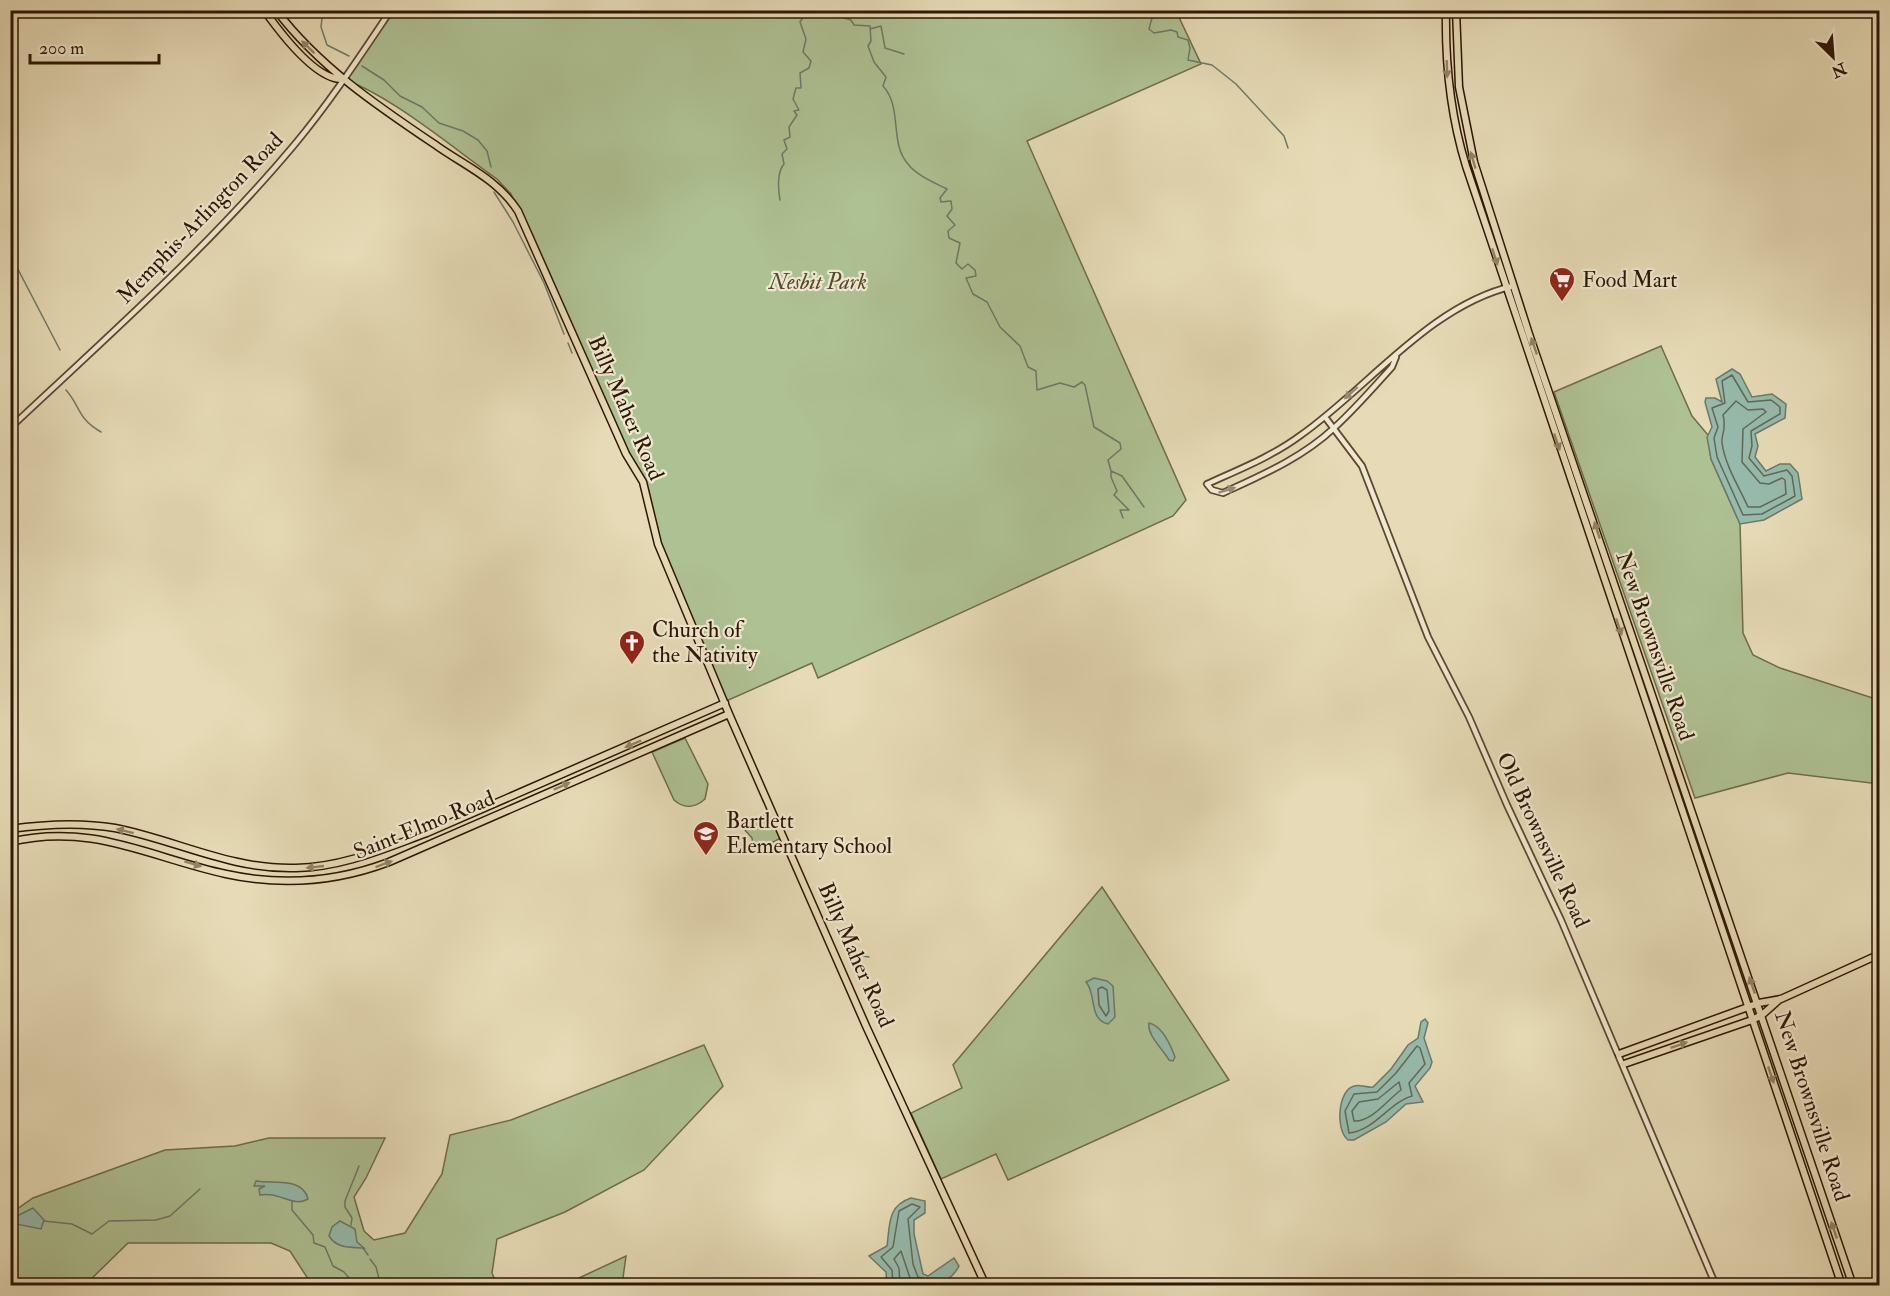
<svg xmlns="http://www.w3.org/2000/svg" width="1890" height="1296" font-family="'IM FELL Double Pica',serif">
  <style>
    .green { fill: #aec193; stroke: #6e6c4a; stroke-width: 1.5 }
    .water { fill: #96bbac; stroke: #6c7968; stroke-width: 1.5 }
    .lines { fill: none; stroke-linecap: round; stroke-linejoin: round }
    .shore { stroke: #626857; stroke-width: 1.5 }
    .stream { stroke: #6c7968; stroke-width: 1.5 }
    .minor-casing { stroke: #5c472f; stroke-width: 8 }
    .major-casing { stroke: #2e1602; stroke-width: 9 }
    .minor { stroke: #efe8d0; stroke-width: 4.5 }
    .major { stroke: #e6dbb6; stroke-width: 6 }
    .oneway { fill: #938265 }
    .oneway2 { fill: #988a73 }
    .labels { text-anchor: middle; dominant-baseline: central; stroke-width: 4.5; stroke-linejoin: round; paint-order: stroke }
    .street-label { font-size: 22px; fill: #2e1602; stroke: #efe8d0 }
    .poi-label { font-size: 22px; fill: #2e1602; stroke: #efe8d0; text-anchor: start }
    .park-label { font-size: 22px; font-style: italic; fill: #54492e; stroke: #efe8d0 }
  </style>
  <rect width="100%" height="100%" fill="#e6dbb6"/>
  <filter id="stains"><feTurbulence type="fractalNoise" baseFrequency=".00333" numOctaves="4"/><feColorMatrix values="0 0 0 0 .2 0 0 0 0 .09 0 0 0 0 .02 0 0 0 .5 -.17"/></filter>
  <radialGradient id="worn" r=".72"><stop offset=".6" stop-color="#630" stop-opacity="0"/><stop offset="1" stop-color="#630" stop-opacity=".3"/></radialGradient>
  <path class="green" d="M391,11H1176L1201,64L1027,141L1186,500L1173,516L818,678L812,663L724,702L657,538L644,486L607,414L511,194L497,179C454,149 392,96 343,79Z
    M1661,346L1692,416L1708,435L1711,459L1740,524L1743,633L1753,655L1780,668L1879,700V784L1788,773L1695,798L1554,392Z
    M685,738L708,784L705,799C695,808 684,809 674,800L652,752Z
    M766,814L772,817L780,835L779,839L761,849L759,845L753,847L752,838L745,830L750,828L748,822Z
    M1102,887L1229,1080L1008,1180L996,1154L941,1179L911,1113L962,1088L953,1065Z
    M704,1045L723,1086L644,1170L565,1212L497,1239L492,1273L497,1285H312L290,1251L271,1243H128L85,1285H11L10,1214L33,1198L165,1150L235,1146L269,1138H385L366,1178L354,1197L364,1231L374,1240L405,1233L442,1174L450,1135L511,1120Z
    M626,1256L622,1285H564Z"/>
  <path class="water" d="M1732,369L1740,374L1752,397L1772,394L1786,404L1785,418L1755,434L1758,446L1755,457L1766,471L1780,464H1790L1798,473L1802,499L1764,520L1740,524L1711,459L1707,437L1712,427L1705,402L1706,398H1715L1722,402L1716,379Z
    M1094,978L1107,981L1113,986L1115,1017L1108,1024C1088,1019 1097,994 1086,982Z
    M1425,1019L1428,1023L1424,1038L1432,1062L1430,1068L1415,1086L1423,1102L1406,1104L1386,1122L1354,1140H1348C1335,1130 1338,1090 1354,1086C1360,1084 1367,1088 1373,1087L1391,1069L1408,1045L1418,1038L1421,1022Z
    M1149,1023C1162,1026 1171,1046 1175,1057L1173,1061L1169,1060C1163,1049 1147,1036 1149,1023Z
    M256,1181C274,1184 303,1177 308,1199C293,1208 279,1191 260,1195L259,1189L265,1186H254Z
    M911,1198L925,1201V1213L914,1220V1234L923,1274L928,1276L954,1258L959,1266C947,1292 910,1286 887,1285L886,1272L869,1256L887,1246C890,1225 887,1206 911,1198Z
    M33,1208L44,1220L41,1229L11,1223V1219Z
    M340,1221L355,1229L357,1242L364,1248C351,1247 337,1249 329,1236L332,1227Z"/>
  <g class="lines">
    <path class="shore" d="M1732,375L1748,402L1771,400L1780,407V414L1751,431L1752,446L1749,458L1764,476L1787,470L1792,476L1795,496L1762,514L1743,515L1717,457L1714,438L1718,427L1712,408L1725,403L1722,381Z
      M1736,401L1748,410L1763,409L1766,412L1743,429L1742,462L1760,483L1769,484L1782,478L1785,480L1786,494L1760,507H1748C1739,487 1725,465 1722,443C1721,434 1727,429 1723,415Z
      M1102,987L1107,990L1109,1011L1106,1016L1099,1005L1098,989Z
      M1417,1046L1420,1048L1425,1064L1409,1083L1412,1096C1390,1102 1374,1131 1349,1133L1345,1111L1354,1094L1377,1092L1396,1073Z
      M1399,1082L1401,1090C1387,1100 1372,1122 1354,1121L1352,1111L1359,1102L1378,1099Z
      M893,1286L892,1270L881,1257L893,1247L899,1211L912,1204L920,1207L908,1219L913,1264L918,1277L930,1282L932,1286
      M900,1286L899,1268L894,1259L901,1251L910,1278L916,1286"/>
    <path class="stream" d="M323,10L321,27L327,45L349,56
      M807,10L804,16L818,10
      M833,10L837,16L851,20L854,25L870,26L871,41L868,46L874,62L886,77L883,86C903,108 889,143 908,164C916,175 935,183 947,189L940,198L941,202L951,201L952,209L947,216L955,225L948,231L949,238L960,243L956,263L962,269L968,264L975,270L976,276L966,278L973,294L987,302L1000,327L1020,346L1028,367L1036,371L1037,390L1060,383L1074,387L1082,382L1085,385L1094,427L1120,443L1121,449L1108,460L1111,471L1122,476L1144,507
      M1135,10L1136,14H1148L1152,18L1149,29L1154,33L1171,30L1177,32L1178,37L1188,40L1190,48L1188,60L1212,65L1236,84L1284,136L1288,148
      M870,29L881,26L885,48L904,54
      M362,66L384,80L400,96L422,107L439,123L463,131L478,140L487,151L491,167
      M494,192L513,222L544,283L564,334
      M780,200C778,189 777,172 784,164L782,154L787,149L784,140L790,137L789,127L797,115L794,111L799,110L793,99L796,88H801L800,73L809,68L811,61L803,52L806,39L800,22L804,16
      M10,254L60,350
      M568,343L572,353
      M66,390C81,407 77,418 101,432
      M1111,471V477L1117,491L1114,495L1129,510H1120L1123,518
      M851,954L869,957
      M292,1201V1210L313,1235L314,1243L325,1247L333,1266L344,1272L356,1286
      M44,1221L72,1224L92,1234L109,1221L156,1220L170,1216L200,1189
      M351,1225L352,1218L345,1207V1201L359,1166
      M363,1248L368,1255
      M370,1259L376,1267L381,1286"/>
    <defs>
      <path id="minor" d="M1396,357L1392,367C1373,388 1355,409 1334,428C1302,458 1262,475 1223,493L1212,490L1207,484C1240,469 1273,456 1301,435C1368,388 1430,305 1513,286
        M1325,417L1362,466L1428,637L1469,717L1507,805L1561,920L1716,1286
        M10,428C108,336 209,247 295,144C330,102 360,56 391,10"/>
      <path id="major" d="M264,10C279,31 317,82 344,79
        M276,10C319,67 379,107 437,146C467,167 497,179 518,211L626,454L643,482L658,544L729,714L866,1026L986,1286
        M1446,10C1445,64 1450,114 1466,166L1842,1286
        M1456,10L1459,87L1474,162L1529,334L1853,1286
        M10,829C45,824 80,822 115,828C176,840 231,870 296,868C343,867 383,849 427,833L725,703
        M10,842C92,822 151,858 226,874C281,886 336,882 389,862L729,714
        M1619,1054L1759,1003L1781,999L1880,954
        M1624,1064L1752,1020L1762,1015L1780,999"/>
    </defs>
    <use href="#minor" class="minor-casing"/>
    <use href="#major" class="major-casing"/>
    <use href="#minor" class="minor"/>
    <use href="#major" class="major"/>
  </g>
  <defs><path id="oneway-solid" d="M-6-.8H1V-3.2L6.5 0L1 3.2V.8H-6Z" transform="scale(1.5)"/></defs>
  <g class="oneway">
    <use href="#oneway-solid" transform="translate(308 47) rotate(-136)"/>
    <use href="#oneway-solid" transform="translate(1447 69) rotate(88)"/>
    <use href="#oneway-solid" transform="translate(1473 160) rotate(-106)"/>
    <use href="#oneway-solid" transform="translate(1495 257) rotate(72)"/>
    <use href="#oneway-solid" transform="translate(1534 346) rotate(-109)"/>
    <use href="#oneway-solid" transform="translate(1557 442) rotate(71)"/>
    <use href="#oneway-solid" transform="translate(1597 530) rotate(-108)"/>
    <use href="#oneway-solid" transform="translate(1619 627) rotate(71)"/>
    <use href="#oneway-solid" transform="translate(633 744) rotate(157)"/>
    <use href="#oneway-solid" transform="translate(562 786) rotate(-24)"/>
    <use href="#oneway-solid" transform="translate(125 831) rotate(-166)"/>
    <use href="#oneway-solid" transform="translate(193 864) rotate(17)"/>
    <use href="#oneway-solid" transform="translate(384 864) rotate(-20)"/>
    <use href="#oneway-solid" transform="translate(315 867) rotate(174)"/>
    <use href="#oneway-solid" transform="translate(1752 985) rotate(-109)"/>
    <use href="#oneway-solid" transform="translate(1679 1045) rotate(-19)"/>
    <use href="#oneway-solid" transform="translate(1771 1075) rotate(71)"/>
    <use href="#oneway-solid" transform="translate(1834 1230) rotate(-109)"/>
  </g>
  <g class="oneway2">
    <use href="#oneway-solid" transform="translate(1351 393) rotate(138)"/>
    <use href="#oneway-solid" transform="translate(1227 490) rotate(-17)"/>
  </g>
  <defs>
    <symbol id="supermarket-pin" viewBox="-11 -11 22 30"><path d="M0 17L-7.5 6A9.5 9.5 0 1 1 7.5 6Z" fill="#8f2418" stroke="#efe8d0"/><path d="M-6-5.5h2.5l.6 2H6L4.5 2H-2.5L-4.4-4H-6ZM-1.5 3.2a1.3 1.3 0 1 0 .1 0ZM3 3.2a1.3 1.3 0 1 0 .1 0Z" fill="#fff"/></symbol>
    <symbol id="church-pin" viewBox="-11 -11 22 30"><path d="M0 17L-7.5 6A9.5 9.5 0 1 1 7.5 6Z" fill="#8f2418" stroke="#efe8d0"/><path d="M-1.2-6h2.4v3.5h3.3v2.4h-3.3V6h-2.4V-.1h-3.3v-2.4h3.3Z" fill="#fff"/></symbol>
    <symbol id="school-pin" viewBox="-11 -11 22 30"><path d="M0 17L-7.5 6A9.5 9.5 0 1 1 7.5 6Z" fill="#8f2418" stroke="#efe8d0"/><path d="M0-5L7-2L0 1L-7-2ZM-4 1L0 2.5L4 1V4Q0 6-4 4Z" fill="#fff"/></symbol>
  </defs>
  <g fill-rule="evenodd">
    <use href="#supermarket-pin" x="1547" y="265" width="30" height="40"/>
    <use href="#church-pin" x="617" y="628" width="30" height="40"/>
    <use href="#school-pin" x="691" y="819" width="30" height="40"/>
  </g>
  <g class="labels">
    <g class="street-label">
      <text transform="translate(200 218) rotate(-46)">Memphis-Arlington Road</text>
      <text transform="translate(626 408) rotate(66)">Billy Maher Road</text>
      <text transform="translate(1655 646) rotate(71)">New Brownsville Road</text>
      <text transform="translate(424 825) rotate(-22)">Saint Elmo Road</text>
      <text transform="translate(1543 840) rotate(65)">Old Brownsville Road</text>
      <text transform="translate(856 955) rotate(66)">Billy Maher Road</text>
      <text transform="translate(1812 1106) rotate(72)">New Brownsville Road</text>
    </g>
    <g class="poi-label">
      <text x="1582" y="280">Food Mart</text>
      <text x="652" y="630">Church of<tspan x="652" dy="25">the Nativity</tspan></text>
      <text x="726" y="821">Bartlett<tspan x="726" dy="25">Elementary School</tspan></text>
    </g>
    <g class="park-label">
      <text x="818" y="282">Nesbit Park</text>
    </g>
  </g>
  <rect width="1890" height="1296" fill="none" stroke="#e6dbb6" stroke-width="36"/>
  <rect x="12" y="12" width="1866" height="1272" fill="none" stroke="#2e1602" stroke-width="3"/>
  <rect x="18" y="18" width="1854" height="1260" fill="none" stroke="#2e1602" stroke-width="1.5"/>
  <g transform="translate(1833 57) rotate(155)" stroke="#efe8d0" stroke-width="4.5" paint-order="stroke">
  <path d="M0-4.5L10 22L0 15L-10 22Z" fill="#2e1602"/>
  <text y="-9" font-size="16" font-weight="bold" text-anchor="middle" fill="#2e1602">N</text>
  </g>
  <path d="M30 54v9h129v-9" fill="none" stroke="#2e1602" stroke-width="3"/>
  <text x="39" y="54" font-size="18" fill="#2e1602" stroke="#efe8d0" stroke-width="4.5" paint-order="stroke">200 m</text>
  <rect width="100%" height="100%" filter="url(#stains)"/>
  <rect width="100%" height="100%" fill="url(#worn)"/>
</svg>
